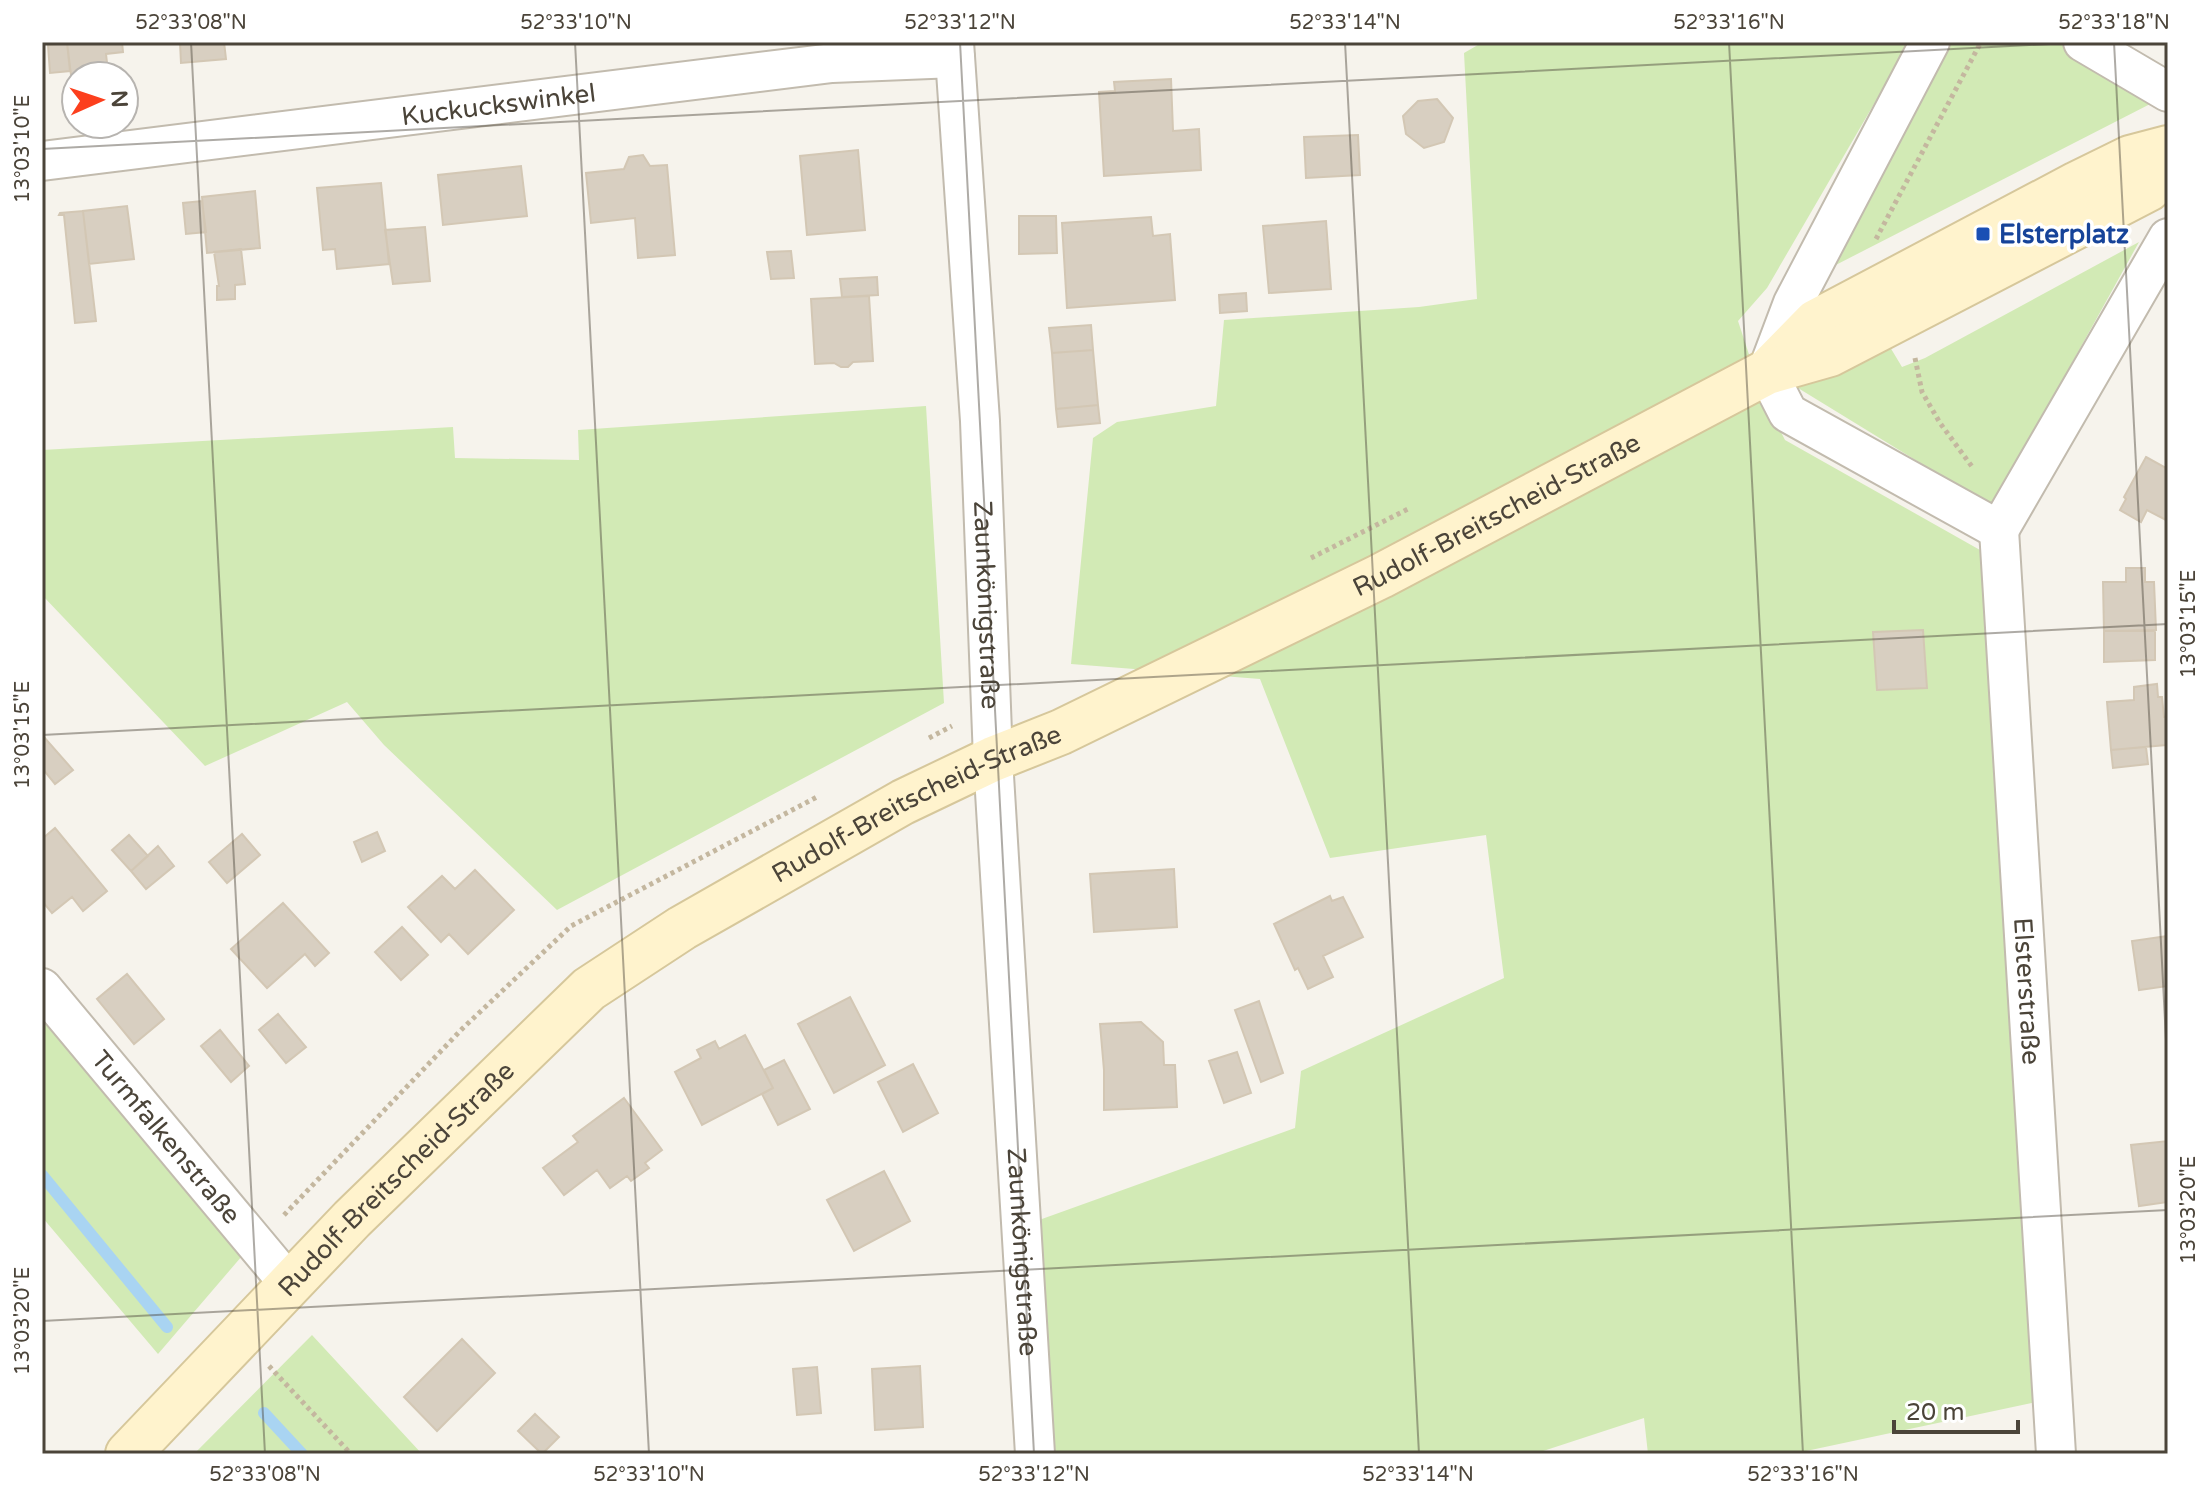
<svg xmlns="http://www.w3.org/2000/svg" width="2210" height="1496" font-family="'Varela Round',sans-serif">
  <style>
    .green { fill: #d2eab5 }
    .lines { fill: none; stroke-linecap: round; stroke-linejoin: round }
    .stream { stroke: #a9d4f2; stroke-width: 12 }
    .building { fill: #d8cfc1; stroke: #d3c7b4; stroke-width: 2 }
    .street-casing { stroke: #c2bbae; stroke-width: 42 }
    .secondary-casing { stroke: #d6c79b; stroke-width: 48 }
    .path { stroke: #c4b79f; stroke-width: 5; stroke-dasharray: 4 4; stroke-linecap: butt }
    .street { stroke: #fff; stroke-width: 38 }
    .secondary { stroke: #fff3cd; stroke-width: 44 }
    .ticks { fill: none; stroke: #4b4439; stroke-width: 2; stroke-opacity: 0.45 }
    .transit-dot { fill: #1a4fb4; stroke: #fff; stroke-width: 3 }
    .labels { text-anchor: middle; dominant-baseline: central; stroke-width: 7; stroke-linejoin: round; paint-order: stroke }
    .street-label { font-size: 26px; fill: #4b4439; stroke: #fff }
    .transit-label { font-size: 26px; font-weight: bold; fill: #164399; stroke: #fff; text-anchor: start }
    .neatline { fill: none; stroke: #4b4439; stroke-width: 3 }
    .ticks-label { font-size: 20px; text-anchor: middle; fill: #4b4439 }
  </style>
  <rect width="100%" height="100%" fill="#f6f3ec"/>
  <path class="green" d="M1483,42H1910L1767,288L1738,321L1763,397L1785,440L1980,550L2046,1400L1792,1454H1648L1644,1418L1534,1454H1039L1028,1224L1295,1128L1301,1071L1504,978L1486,835L1330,858L1260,679L1071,664L1093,438L1117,422L1216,406L1224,320L1419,307L1477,299L1464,53Z
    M1942,42H2057L2156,101L1824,271Z
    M2139,242L1992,507L1798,388L1887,342L1902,367L1925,358Z
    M926,406L944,703L557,910L384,745L347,702L205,766L42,595V450L453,427L455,458L579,460L578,430Z
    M42,1013L242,1256L158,1354L42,1217Z
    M312,1335L422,1454H194Z"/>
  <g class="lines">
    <path class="stream" d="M42,1175L167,1327
      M264,1413L302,1454"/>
  </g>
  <path class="building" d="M67,42H122L123,52L106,54L108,71L71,75Z
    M180,42H224L226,59L181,63Z
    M67,43L70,71L50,73L48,45Z
    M1171,79L1173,131L1199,129L1201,170L1104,176L1099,92L1115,91L1114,82Z
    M1437,99L1453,118L1444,142L1424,148L1406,134L1403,116L1418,101Z
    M1358,135L1360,175L1306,178L1304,137Z
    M858,150L865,230L807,235L800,156Z
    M643,155L650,166L667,165L675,255L638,258L635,218L591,223L586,173L624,169L629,157Z
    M521,166L527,216L443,225L438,175Z
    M381,183L389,264L337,269L335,249L323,250L317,188Z
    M255,191L260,248L207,253L202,197Z
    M202,201L206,232L186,234L183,203Z
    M127,206L134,259L89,264L83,211Z
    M83,211L96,321L75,323L64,215H59L60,213Z
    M1019,216H1056L1057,253L1019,254Z
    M1151,217L1153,236L1170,234L1175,300L1067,308L1062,223Z
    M1326,221L1331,289L1269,293L1263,226Z
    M425,227L430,281L393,284L385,230Z
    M241,249L245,284L235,285V299L217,300V286H219L214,252Z
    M791,251L794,278L771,279L767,252Z
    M877,277L878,295L842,297L840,279Z
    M1246,293L1247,311L1220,313L1219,295Z
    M869,296L873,361L853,362L848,367H841L834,363L815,364L811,299Z
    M1091,325L1093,350L1052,353L1049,328Z
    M1093,350L1098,405L1056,409L1052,353Z
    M1098,405L1100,423L1058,427L1056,409Z
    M2146,457L2168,469V521L2147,510L2141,522L2120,510L2126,499L2124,497Z
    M2126,568H2145V582H2154L2156,630L2104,631L2103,582H2126Z
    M1923,630L1927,688L1877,690L1873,632Z
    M2104,631H2155V660L2104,662Z
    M2157,684L2158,697H2162L2164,717H2168L2166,745L2111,750L2107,702L2134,700V687Z
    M43,736L73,770L55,784L42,768Z
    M2146,747L2148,764L2113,768L2111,750Z
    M55,828L107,891L83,911L72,897L52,913L42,901V839Z
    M377,832L385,851L362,862L354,842Z
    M242,834L260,855L227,883L209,862Z
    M129,835L148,856L131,871L112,850Z
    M158,846L174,866L146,889L131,871Z
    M1174,869L1177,927L1094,932L1090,874Z
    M475,870L514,910L468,954L449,934L441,942L408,907L442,876L455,889Z
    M1330,896L1332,901L1343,897L1363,937L1323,956L1333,977L1308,989L1298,968L1295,970L1274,924Z
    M283,903L329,953L315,966L305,954L267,988L231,949Z
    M402,927L428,955L401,980L375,952Z
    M2168,936V986L2139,990L2132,941Z
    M127,974L164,1019L134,1044L97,999Z
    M850,997L885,1065L834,1093L798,1024Z
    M1259,1001L1283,1073L1261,1082L1235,1010Z
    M278,1014L306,1047L286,1063L259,1030Z
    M1141,1022L1163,1042L1164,1065H1175L1177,1107L1104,1110V1070L1100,1024Z
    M220,1030L249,1066L231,1082L201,1046Z
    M745,1035L773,1088L702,1125L675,1072L701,1058L697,1050L715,1041L719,1049Z
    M1237,1052L1251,1093L1224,1103L1209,1061Z
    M784,1060L810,1109L778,1125L762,1094L773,1088L764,1070Z
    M913,1064L938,1113L903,1132L878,1082Z
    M624,1098L662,1150L645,1163L649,1168L631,1181L627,1176L610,1188L597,1170L564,1195L543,1168L578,1142L573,1136Z
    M2168,1141V1202L2139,1206L2131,1145Z
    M884,1171L910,1221L854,1251L827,1200Z
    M462,1339L495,1373L437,1431L404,1397Z
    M920,1366L923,1427L875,1430L872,1369Z
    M817,1367L821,1413L797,1415L793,1369Z
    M535,1414L559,1437L542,1454L518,1431Z"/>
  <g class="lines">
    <defs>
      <g id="street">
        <path id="s1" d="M954,42L980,421L993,759L1035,1454"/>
        <path d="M1930,42L1793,303L1767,372L1788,413L1999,530"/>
        <path d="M2083,42L2168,92"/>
        <path id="s2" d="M42,161L832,63L955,58"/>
        <path id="s3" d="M1999,530L2056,1454"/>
        <path d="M1999,530L2168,238"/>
        <path id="s4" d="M42,988L291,1286"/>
      </g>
      <g id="secondary">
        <path d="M1769,370L1816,322L2077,184L2130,158L2168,148"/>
        <path id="s5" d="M128,1454L352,1219L589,989L682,928L903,802L993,759L1061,732L1381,576L1767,372L1830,354L2148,189L2168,170"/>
      </g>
    </defs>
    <use href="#street" class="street-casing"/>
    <use href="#secondary" class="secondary-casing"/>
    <path class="path" d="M1876,239L1981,42
      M1915,358L1922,392L1940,423L1973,468
      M1311,558L1410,508
      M929,738L952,726
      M284,1215L463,1028L571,926L817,797
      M269,1366L351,1454"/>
    <use href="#street" class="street"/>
    <use href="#secondary" class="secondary"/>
  </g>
  <path class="ticks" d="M191,42L265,1454M575,42L649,1454M960,42L1034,1454M1345,42L1419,1454M1729,42L1803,1454M2114,42L2168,1078M42,149L2088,42M42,735L2168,624M42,1321L2168,1210"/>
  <rect class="transit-dot" x="1975" y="226" width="16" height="16" rx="4"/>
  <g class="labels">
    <g class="street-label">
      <text stroke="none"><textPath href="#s2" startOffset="460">Kuckuckswinkel</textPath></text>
      <text stroke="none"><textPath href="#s5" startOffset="1680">Rudolf-Breitscheid-Straße</textPath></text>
      <text stroke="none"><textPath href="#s1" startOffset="564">Zaunkönigstraße</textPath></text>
      <text stroke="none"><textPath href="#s5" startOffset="1032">Rudolf-Breitscheid-Straße</textPath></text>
      <text stroke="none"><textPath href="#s3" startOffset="462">Elsterstraße</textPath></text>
      <text stroke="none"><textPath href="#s4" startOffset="194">Turmfalkenstraße</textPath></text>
      <text stroke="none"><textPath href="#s5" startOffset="384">Rudolf-Breitscheid-Straße</textPath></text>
      <text stroke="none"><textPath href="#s1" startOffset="1212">Zaunkönigstraße</textPath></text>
    </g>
    <g class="transit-label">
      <text x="1999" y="234">Elsterplatz</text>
    </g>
  </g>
  <rect width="2210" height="1496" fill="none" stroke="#ffffff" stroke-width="88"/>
  <g transform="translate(100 100) rotate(87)"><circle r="38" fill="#ffffff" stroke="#b7b4b0" stroke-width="2"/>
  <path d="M0-6L14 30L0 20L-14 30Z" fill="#fc3f1d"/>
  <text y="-12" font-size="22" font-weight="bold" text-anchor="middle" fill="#4b4439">N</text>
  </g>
  <path d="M1894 1420v12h124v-12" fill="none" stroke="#4b4439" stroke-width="4"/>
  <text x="1906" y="1420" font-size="24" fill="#4b4439" stroke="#ffffff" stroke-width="6" paint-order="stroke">20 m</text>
  <rect x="44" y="44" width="2122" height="1408" class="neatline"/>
  <g class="ticks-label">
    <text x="191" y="29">52°33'08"N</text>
    <text x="576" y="29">52°33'10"N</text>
    <text x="960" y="29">52°33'12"N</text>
    <text x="1345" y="29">52°33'14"N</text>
    <text x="1729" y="29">52°33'16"N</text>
    <text x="2114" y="29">52°33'18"N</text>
    <text transform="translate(22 149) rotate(-90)" y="7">13°03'10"E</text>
    <text transform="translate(2188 624) rotate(-90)" y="7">13°03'15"E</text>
    <text transform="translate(22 735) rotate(-90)" y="7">13°03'15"E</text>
    <text transform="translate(2188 1210) rotate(-90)" y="7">13°03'20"E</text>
    <text transform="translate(22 1321) rotate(-90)" y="7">13°03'20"E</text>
    <text x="265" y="1481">52°33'08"N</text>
    <text x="649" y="1481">52°33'10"N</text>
    <text x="1034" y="1481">52°33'12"N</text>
    <text x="1418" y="1481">52°33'14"N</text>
    <text x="1803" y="1481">52°33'16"N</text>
  </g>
</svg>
